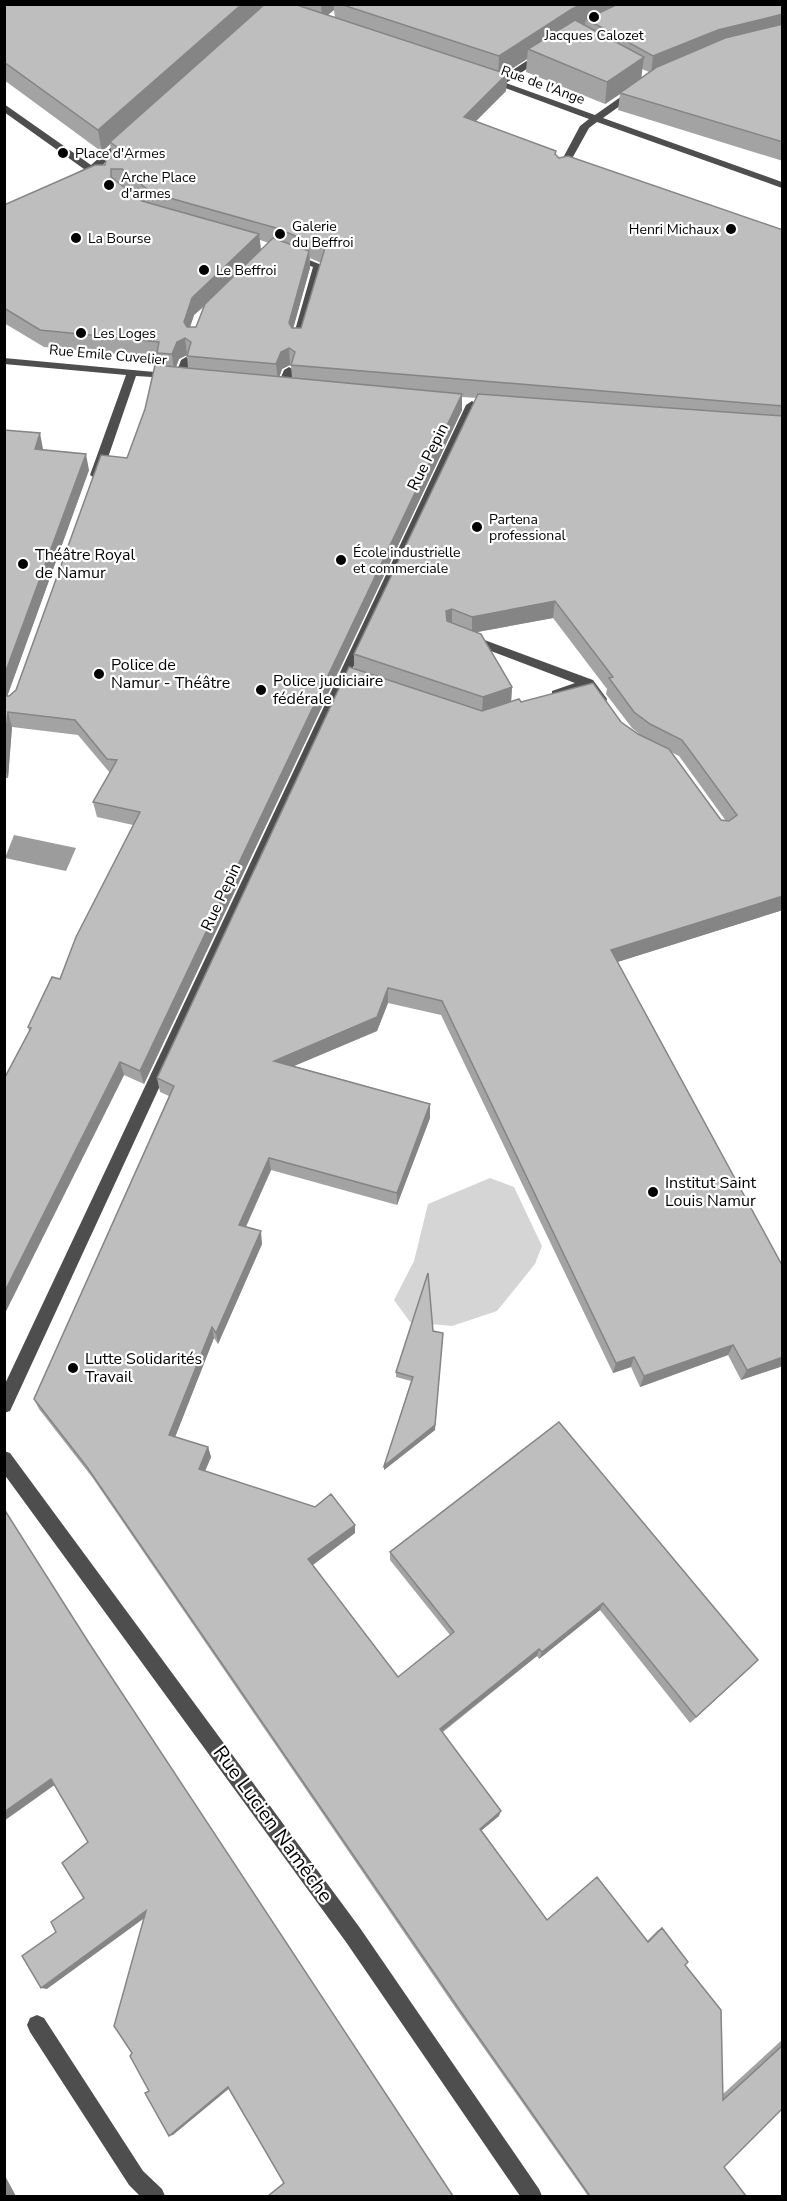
<svg xmlns="http://www.w3.org/2000/svg" width="787" height="2201" font-family="'Nunito Sans',sans-serif">
  <style>
    .green { fill: #d5d5d5 }
    .water { fill: #9c9c9c }
    .lines { fill: none; stroke-linecap: round; stroke-linejoin: round }
    .minor { fill: #4e4e4e; fill-rule: evenodd }
    .wall { fill: #a3a3a3; fill-rule: evenodd }
    .shaded-wall { fill: #858585 }
    .building { fill: #bebebe; stroke: #858585; stroke-width: 1.5; fill-rule: evenodd }
    .poi-dot { fill: #000; stroke: #fff; stroke-width: 2 }
    .labels { text-anchor: middle; dominant-baseline: central; stroke-width: 4.5; stroke-linejoin: round; paint-order: stroke }
    .far-poi-label { font-size: 14px; fill: #000; stroke: #fff; text-anchor: start }
    .far-street-label { font-size: 14px; fill: #000; stroke: #fff }
    .street-label { font-size: 16px; fill: #000; stroke: #fff }
    .poi-label { font-size: 16px; fill: #000; stroke: #fff; text-anchor: start }
    .near-street-label { font-size: 20px; fill: #000; stroke: #fff }
  </style>
  <rect width="100%" height="100%" fill="#fff"/>
  <path class="green" d="M490,1178L514,1187L542,1246L535,1264L497,1311L452,1326L410,1322L394,1300L414,1261L428,1204Z"/>
  <path class="water" d="M14,835L76,848L66,871L5,858Z"/>
  <g class="lines">
    <path class="minor" d="M539,53L547,55L506,83L595,115L632,89H638V93L603,118L782,182V188L597,122L589,128L564,173H558L556,171L580,126L589,119L484,80L489,77L497,80Z
      M4,104L91,165L123,137L131,139L97,170L102,174L100,176L90,174L76,177V173L84,169L4,112Z
      M292,253L324,266L302,341L297,344L292,341L313,267L288,258L287,256Z
      M186,357L191,360L184,379L136,376L102,475L96,479L90,475L126,375L4,364V358L176,374L181,360Z
      M289,367L294,370L289,387L287,389H279L277,387L284,370Z
      M472,401L478,405L350,674L10,1411L4,1413V1386L466,405Z
      M471,635L593,680L607,699L606,702H596L586,689L557,699L552,697V691L575,683L467,642L465,639Z
      M4,1451L10,1453L360,1928L539,2189L542,2196H520L346,1942L4,1474Z
      M37,2015L44,2018L143,2171L162,2189L165,2196H140L129,2185L30,2032L27,2025L30,2018Z"/>
  </g>
  <path class="wall" d="M4,4L261,8L265,4H783V161L618,110L620,94L605,104L526,72L527,59L504,73L507,74L506,91L476,121L556,151V155L559,158L783,230V910L617,962L783,1366L741,1380L728,1355L640,1387L631,1367L613,1373L441,1015L388,1003L377,1031L294,1066L430,1104V1118L397,1205L271,1170L246,1227L262,1244L218,1344L214,1338L175,1437L208,1447L211,1457L205,1471L355,1525V1533L312,1565L398,1677L450,1635L390,1560V1552L559,1422L752,1666L690,1723L600,1610L539,1659L537,1656L443,1732L499,1816L481,1831L547,1920L647,1941L657,1931L662,1928L685,1965L723,2094L783,2039V2108L724,2167L746,2196H588L455,2007L92,1477L39,1409L34,1399L169,1096L160,1092L157,1078L354,668V654L477,398L462,397V410L144,1084L124,1075L4,1315V1079L29,1031L28,1027L60,979L133,825L97,817L93,802L110,773L78,735L12,727L8,778H4V430L43,450L89,470L7,696H9L16,690L127,458L145,409L159,365L158,358L44,347L4,323V205L105,165L112,157L110,144L102,152L4,80ZM334,10L335,18L327,15ZM642,69L649,72L641,78ZM260,240L269,243L261,251ZM310,258L321,263L301,328H293L310,268ZM205,306L196,327H190L194,315ZM187,355L188,368L176,367L179,359ZM290,365L291,366L292,378L279,377L282,369ZM553,618L607,689L606,694L632,728L642,736L621,722L521,702H511L512,687L477,632ZM671,752L679,756L726,821L721,820Z
    M428,1273L435,1430L384,1470V1466L411,1381L396,1377V1372Z"/>
  <path class="shaded-wall" d="M242,4H261V11L110,142V144L102,152L98,130Z
    M321,4H334V10L322,20Z
    M582,4H628L586,19L585,24L528,49L527,59L498,78L499,56L572,9Z
    M783,14V30L651,74L653,56L718,30Z
    M644,57L641,80L620,93V94L605,104L607,82Z
    M507,74L506,91L463,134L464,117Z
    M259,234L261,251L194,315L186,339L184,322L192,298Z
    M309,251L310,268L290,340L289,323Z
    M185,338L187,355L179,359L174,372L172,354L177,342Z
    M289,348L290,365L282,369L278,381L276,364L281,352Z
    M462,394V410L144,1084L140,1071Z
    M40,433L43,449L39,465L35,449Z
    M86,454L89,470L7,697L4,698V676Z
    M555,601L553,618L472,633V617Z
    M452,609V626L445,628L446,611Z
    M512,687L511,703L482,713L483,697Z
    M8,712L12,727L8,778L4,767V750Z
    M783,896V910L608,965L611,950Z
    M388,988V1003L377,1031L275,1074L274,1061Z
    M120,1062L124,1075L4,1315V1293Z
    M430,1104V1118L397,1205V1193Z
    M269,1158L271,1170L241,1237L239,1225Z
    M261,1231L262,1244L218,1344L216,1333Z
    M212,1327L214,1338L172,1445L169,1435Z
    M443,1333L435,1430L384,1470V1466Z
    M733,1345L728,1355L640,1387L644,1376Z
    M634,1357L631,1367L613,1373L616,1363Z
    M783,1357V1366L741,1380L747,1370Z
    M208,1447L211,1457L202,1478L199,1469Z
    M355,1525V1533L309,1568L308,1559Z
    M603,1603L600,1610L539,1659L542,1652Z
    M539,1649L537,1656L439,1734L440,1729Z
    M758,1660L752,1666L690,1723L696,1717Z
    M51,1779L56,1784L4,1821V1812Z
    M501,1811L499,1816L478,1833L480,1829Z
    M146,1911L150,1914L47,1989L41,1988Z
    M228,2087H231L173,2135L169,2136Z
    M4,2174L16,2196H7L4,2192Z"/>
  <path class="building" d="M4,4H242L98,130L4,62Z
    M265,4H294L507,74L464,117L556,151L555,154L559,158L568,156L783,230V406L291,365L295,352L289,348L281,352L276,364L187,356L191,342L185,338L177,342L172,354L157,353L159,342L40,330L4,308V205L95,165H105L106,160L124,152L110,142ZM111,169H122L152,193L276,228L325,248L301,328H292L289,323L309,251L273,238L205,304L196,327H187L184,322L192,298L259,234L142,201L111,177Z
    M340,4H582L572,9L499,56Z
    M618,4H783V14L718,30L653,56L586,19Z
    M575,20L644,57L607,82L528,49Z
    M783,24V142L620,93L657,67L725,38Z
    M155,365L462,394L140,1071L120,1062L4,1293V1079L31,1028L28,1027L52,977L60,979L76,937L140,812L93,802L117,760L107,759L75,720L8,712L4,750V696H9L16,690L101,455L127,458L145,409Z
    M478,394L783,416V896L611,950L783,1267V1357L747,1370L733,1345L644,1376L634,1357L616,1363L442,1001L388,988L377,1017L274,1061L430,1104L397,1193L269,1158L239,1225L261,1231L216,1333L212,1327L169,1435L208,1447L199,1469L315,1507L331,1494L355,1525L308,1559L398,1677L454,1632L390,1552L559,1422L758,1660L696,1717L603,1603L542,1652L539,1649L440,1729L501,1811L480,1829L547,1920L597,1877L648,1942L662,1928L688,1962L685,1965L721,2010L723,2100L783,2045V2108L724,2167L746,2196H590L457,2006L87,1467L34,1399L174,1086L157,1078L349,667L482,711L519,699L521,702L593,683L621,722L638,734L669,749L721,820L729,821L737,815L682,740L650,724L634,712L609,678L613,677L555,601L472,617L452,609L446,611L447,621L481,634L512,687L483,697L354,654Z
    M4,430L40,433L35,449L86,454L4,676Z
    M428,1273L433,1331L443,1333L435,1425L384,1466L413,1377L396,1372Z
    M4,1509L89,1643L453,2196H268L284,2183L228,2087L169,2136L145,2093L149,2091L130,2056L132,2053L114,2026L146,1911L41,1988L22,1956L56,1932L51,1922L84,1898L62,1863L88,1842L51,1779L4,1812Z"/>
  <g class="poi-dot">
    <circle cx="594" cy="17" r="6"/>
    <circle cx="63" cy="153" r="6"/>
    <circle cx="109" cy="185" r="6"/>
    <circle cx="731" cy="229" r="6"/>
    <circle cx="280" cy="234" r="6"/>
    <circle cx="76" cy="238" r="6"/>
    <circle cx="204" cy="270" r="6"/>
    <circle cx="81" cy="333" r="6"/>
    <circle cx="477" cy="527" r="6"/>
    <circle cx="341" cy="560" r="6"/>
    <circle cx="23" cy="564" r="6"/>
    <circle cx="99" cy="674" r="6"/>
    <circle cx="261" cy="690" r="6"/>
    <circle cx="653" cy="1192" r="6"/>
    <circle cx="73" cy="1368" r="6"/>
  </g>
  <g class="labels">
    <g class="far-poi-label">
      <text x="594" y="35" text-anchor="middle">Jacques Calozet</text>
      <text x="75" y="153">Place d'Armes</text>
      <text x="121" y="177">Arche Place<tspan x="121" dy="16">d'armes</tspan></text>
      <text x="292" y="226">Galerie<tspan x="292" dy="16">du Beffroi</tspan></text>
      <text x="719" y="229" text-anchor="end">Henri Michaux</text>
      <text x="88" y="238">La Bourse</text>
      <text x="216" y="270">Le Beffroi</text>
      <text x="93" y="333">Les Loges</text>
      <text x="489" y="519">Partena<tspan x="489" dy="16">professional</tspan></text>
      <text x="353" y="552">École industrielle<tspan x="353" dy="16">et commerciale</tspan></text>
    </g>
    <g class="far-street-label">
      <text transform="translate(543 85) rotate(20)">Rue de l'Ange</text>
      <text transform="translate(108 355) rotate(5)">Rue Emile Cuvelier</text>
    </g>
    <g class="street-label">
      <text transform="translate(428 457) rotate(-64)">Rue Pepin</text>
      <text transform="translate(221 897) rotate(-65)">Rue Pepin</text>
    </g>
    <g class="poi-label">
      <text x="35" y="555">Théâtre Royal<tspan x="35" dy="18">de Namur</tspan></text>
      <text x="111" y="665">Police de<tspan x="111" dy="18">Namur - Théâtre</tspan></text>
      <text x="273" y="681">Police judiciaire<tspan x="273" dy="18">fédérale</tspan></text>
      <text x="665" y="1183">Institut Saint<tspan x="665" dy="18">Louis Namur</tspan></text>
      <text x="85" y="1359">Lutte Solidarités<tspan x="85" dy="18">Travail</tspan></text>
    </g>
    <g class="near-street-label">
      <text transform="translate(273 1824) rotate(54)">Rue Lucien Namêche</text>
    </g>
  </g>
  <rect width="787" height="2201" fill="none" stroke="#000000" stroke-width="12"/>
</svg>
